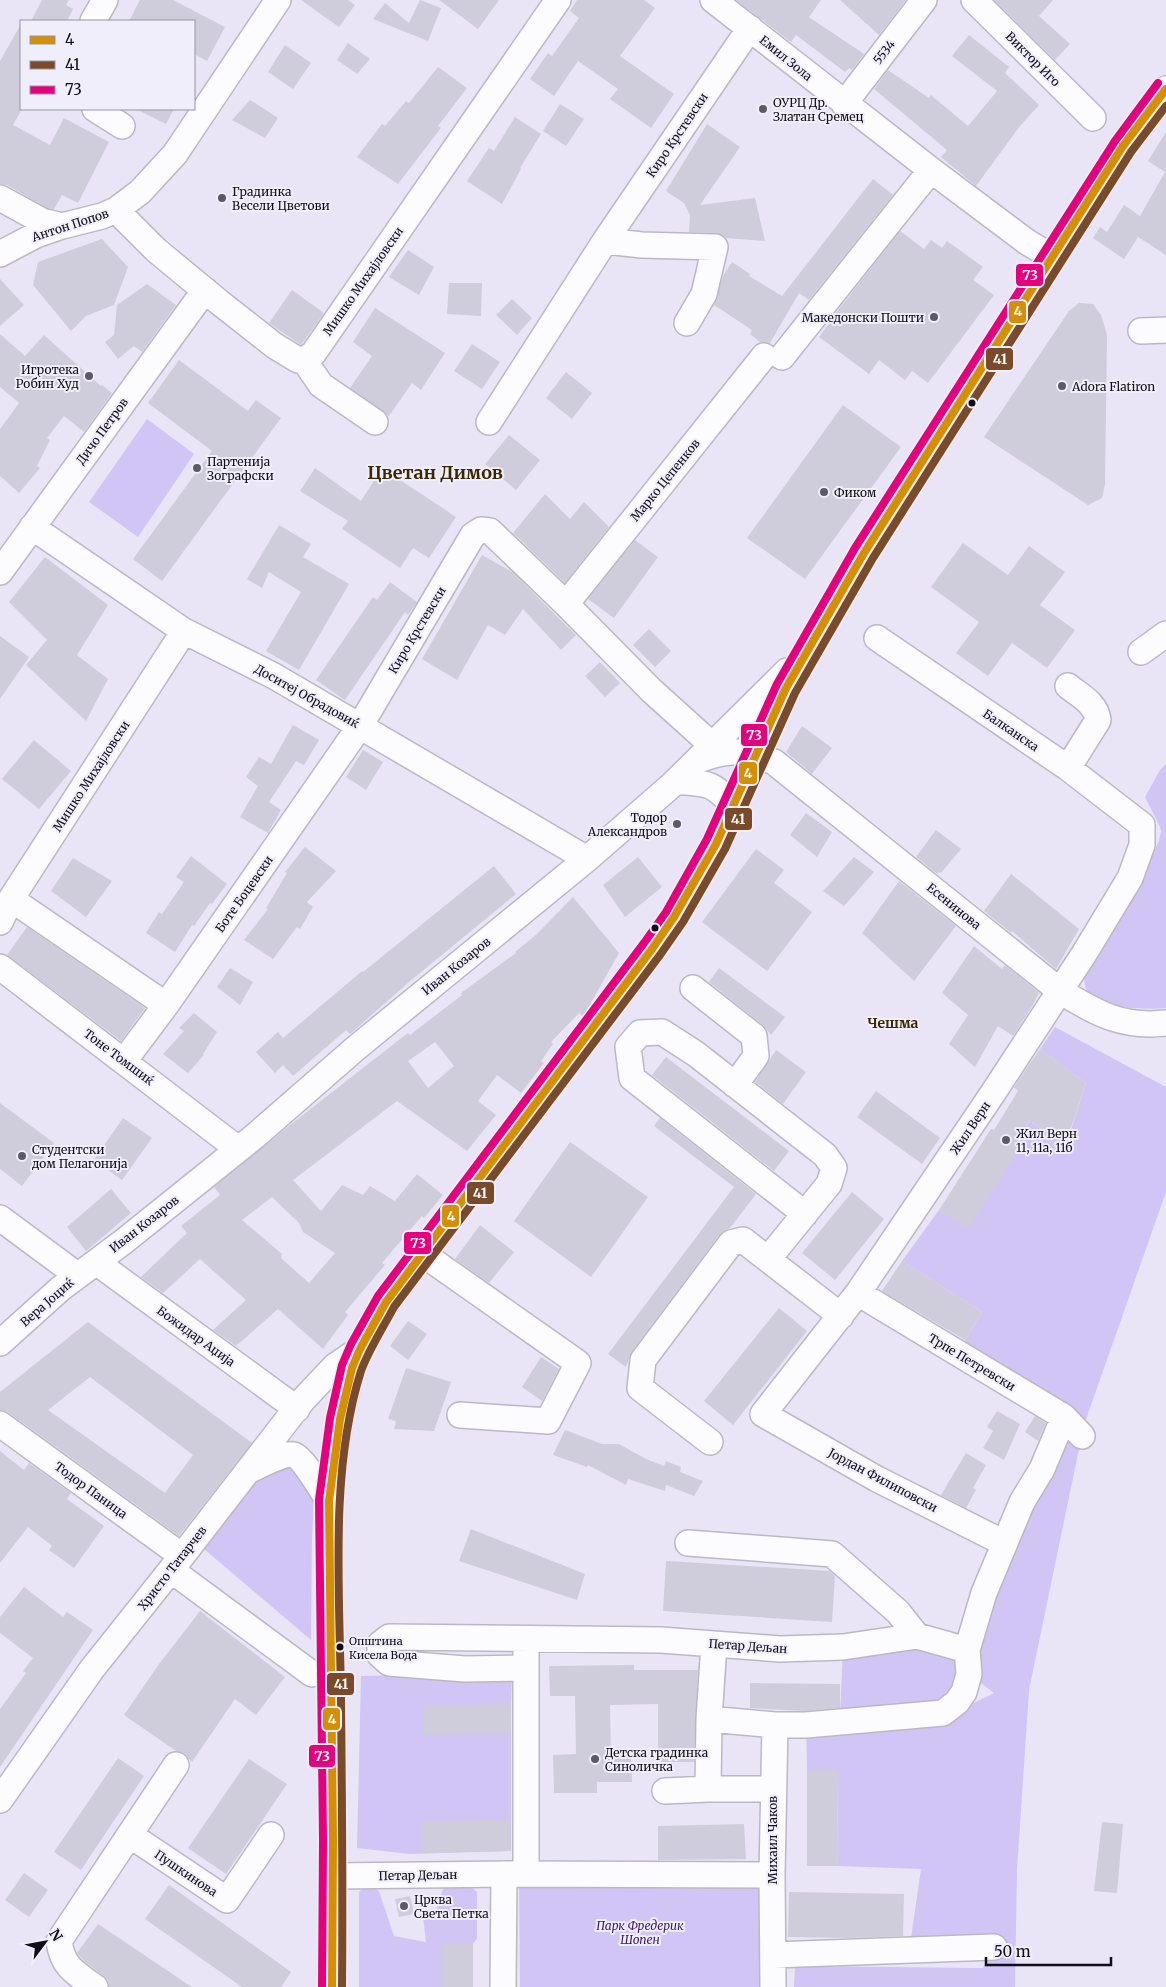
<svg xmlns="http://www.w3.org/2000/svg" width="1166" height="1987" font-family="Merriweather,serif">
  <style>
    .green { fill: #d1c5f5; fill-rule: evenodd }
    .building { fill: #cfccdb; fill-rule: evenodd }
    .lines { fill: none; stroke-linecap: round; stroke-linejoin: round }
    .minor-casing { stroke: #bbb8c6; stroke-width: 28 }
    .minor { stroke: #fcfbfe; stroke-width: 25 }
    .bus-1-casing { stroke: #f1eefb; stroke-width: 11 }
    .bus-2-casing { stroke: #f1eefb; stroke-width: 11 }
    .bus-3-casing { stroke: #f1eefb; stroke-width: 11 }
    .bus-1 { stroke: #d48f04; stroke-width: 8 }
    .bus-2 { stroke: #7a4b2a; stroke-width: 8 }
    .bus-3 { stroke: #e5007d; stroke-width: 8 }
    .poi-dot { fill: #5d5967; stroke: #f1eefb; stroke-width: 2 }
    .bus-dot { fill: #110e19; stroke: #f1eefb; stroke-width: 2 }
    .labels { text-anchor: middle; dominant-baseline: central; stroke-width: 4; stroke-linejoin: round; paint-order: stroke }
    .bus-label { font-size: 11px; fill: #110e19; stroke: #f1eefb; text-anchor: start }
    .street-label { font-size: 12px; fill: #110e19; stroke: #f1eefb }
    .poi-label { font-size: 12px; fill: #110e19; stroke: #f1eefb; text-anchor: start }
    .park-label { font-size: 12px; font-style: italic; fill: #3b196d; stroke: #f1eefb }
    .neighbourhood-label { font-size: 14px; font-weight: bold; fill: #392900; stroke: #f1eefb }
    .district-label { font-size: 18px; font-weight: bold; fill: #392900; stroke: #f1eefb }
    .line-badge { stroke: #f1eefb; stroke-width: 2 }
    .badge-label { font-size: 14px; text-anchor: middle; font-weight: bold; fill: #fff }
  </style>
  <rect width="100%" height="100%" fill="#e9e5f7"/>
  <path class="green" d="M147,419L194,454L138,537L89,502Z
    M1166,764V1008C1145,1010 1077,1011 1085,975L1127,902L1159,841L1161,831L1160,827L1145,797L1160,770Z
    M1055,1027L1166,1087V1192L1084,1425L1029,1690L1017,1870L1015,1987H794L795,1966L983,1968L993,1948L911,1938L921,1869L838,1866L837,1770H807L806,1725L840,1717L843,1647L917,1636L967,1650L1064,1418L964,1342L982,1312L902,1261L939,1210L968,1228L1020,1147V1138L1032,1117V1122L1065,1148L1086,1083L1040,1049ZM969,1674L994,1693L962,1709Z
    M281,1467H290L312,1492L314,1501L312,1539L311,1640L204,1549L243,1493L256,1479Z
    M512,1672L511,1704V1851L410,1854L357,1848L361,1676Z
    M519,1877L760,1878L759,1987H520Z
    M465,1882L477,1892V1939L473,1943H442V1987H359V1892L364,1887H371L379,1891L394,1936L426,1942L423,1916L437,1908L445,1883Z"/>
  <path class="building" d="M42,0H69L66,5L73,9L67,21H31Z
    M140,0H173L225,27L207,61L194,54V21H129Z
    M301,0H348L355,5L339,27Z
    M420,0L441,8L428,41L373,19L385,3L409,23Z
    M439,0H499L478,29Z
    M577,0H644L655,8L620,56L674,94L651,128L610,99L618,89L578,61L554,96L530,79L548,53L552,56L579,18L570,11Z
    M736,0H821L809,17L864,54L852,70L849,68L845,72L796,35L791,42Z
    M840,0H906L879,35Z
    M994,0H1053L1039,16L1070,44L1055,60Z
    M21,24V111L13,125L50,145L64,118L109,142L78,203L62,195L54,209L47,208L7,185L0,184V61Z
    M969,35L1009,67L1005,73L1039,105L1020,126L976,186L941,157L947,150L874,89L888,70L929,98L931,95L968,126L997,91L952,56Z
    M348,43L370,59L357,74L337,60Z
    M285,45L311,63L293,89L268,72Z
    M438,67L467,88L438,126L441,128L398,184L357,157L382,124L385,126L406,101L409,103Z
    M250,100L278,118L265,138L232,120Z
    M560,104L584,119L566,146L543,131Z
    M136,109H174L166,124Z
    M515,117L541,134L520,168L521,169L502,204L467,181L489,148L494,151Z
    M707,124L740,147L700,205L755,198L765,241L726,238L715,233L689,232L690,215L684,203L666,191Z
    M1166,132V255L1138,237L1124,259L1093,238L1100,227L1107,232L1124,205L1140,216L1165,172L1148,161Z
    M873,179L893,195L809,300L799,293L770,343L760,342L750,334L752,330L714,305L723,276L732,262L750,274L749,276L782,296Z
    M900,231L924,249L931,240L942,248L947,241L983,267L973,280L994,295L928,383L912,371L905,380L879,360L869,374L819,337L833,318H832Z
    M102,239L128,267L114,305L86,316L71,331L33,285L38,262Z
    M408,250L434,267L419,295L389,277Z
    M0,279L24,305L0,326Z
    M449,283H482L481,316L447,314Z
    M147,284L176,305L142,352L134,346L118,359L105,342L114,335L117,305Z
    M292,290L324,313L301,345L269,323Z
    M512,299L532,318L517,335L496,315Z
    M1079,303L1093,304L1101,315L1107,335L1105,484L1102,498L1088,505L984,437L1069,311Z
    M375,308L445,353L421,390L412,383L389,416L350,388L372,356L353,342Z
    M0,334L25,356L44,335L101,386L102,385L112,393L84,432L64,416L47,438L50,440L37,466L40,468L19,493L0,476V429L19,403L0,387Z
    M472,344L500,362L482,389L454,371Z
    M179,360L248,411L256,400L281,418L162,581L133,559L212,451L148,403Z
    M566,372L592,393L572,419L546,398Z
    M843,405L901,447L805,579L747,538Z
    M509,435L540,460L516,490L485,464Z
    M315,468L361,501L382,468L456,517L429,558L413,548L400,568L342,529L348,521L300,491Z
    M545,494L570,519L584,502L609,527L565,583L513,533Z
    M279,525L311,544L303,557L349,584L299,670L266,651L301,592L269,572L262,588L247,579Z
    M635,540L658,557L614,618L588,599Z
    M963,543L1008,575L1029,546L1065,572L1040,605L1075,630L1047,668L1012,643L988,676L956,653L979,622L931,587Z
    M482,555L512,572L576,635L561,650L523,609L505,635L488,625L457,680L422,659Z
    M45,557L108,605L77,655L108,679L86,721L26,665L47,640L9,602Z
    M390,582L417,602L408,615L405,612L345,700L316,680L373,597L377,600Z
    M649,629L671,651L655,667L633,645Z
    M0,636L29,657L0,699Z
    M600,662L620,683L605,697L585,676Z
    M293,725L319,740L304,765L296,761L269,802L281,810L268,833L240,817L258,786L246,777L259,757L271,764Z
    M802,726L832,748L812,774L786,752Z
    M34,740L71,771L39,809L2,779Z
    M363,750L383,762L366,790L346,777Z
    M806,813L832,832L817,857L790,835Z
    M936,830L961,849L941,873L939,872L937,874L916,857Z
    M305,847L336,871L307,902L313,907L300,929L297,927L273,959L244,940L268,909L266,908L287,873L285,872Z
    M756,849L784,870L774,883L812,912L767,971L702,922Z
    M191,856L227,884L212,904L210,903L194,926L192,925L175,952L146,933L159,912L162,914L184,882L176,877Z
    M638,857L662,887L625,917L603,885Z
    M854,857L874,872L844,906L823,891Z
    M73,858L112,881L86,917L51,891Z
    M494,866L516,894L409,982L350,1034L346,1030L293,1076L283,1065L275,1073L256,1052L278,1032L283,1038L362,971L363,972Z
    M1011,874L1079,929L1056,969L1012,931L1011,933L984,911Z
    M899,881L956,926L914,981L862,933Z
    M573,897L619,953L584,1015L583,1017L579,1013L551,1042L553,1044L541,1061L544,1063L521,1093L497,1075L478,1101L496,1115L467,1151L397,1101L293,1180L321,1211L342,1185L363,1195L370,1186L395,1201L417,1174L443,1195L424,1218L422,1216L382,1263L385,1265L345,1312L348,1315L323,1349L278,1309L236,1346L213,1330L246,1300L200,1259L163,1293L141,1277L187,1233L181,1226L220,1195L214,1187L290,1125L395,1043L408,1033L410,1035L462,995L461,993L516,953L515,952L537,934ZM435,1042L454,1066L428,1088L408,1061ZM272,1197L299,1223L303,1232L335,1253L309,1283L281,1258L282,1254L242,1220Z
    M27,927L145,1008L121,1041L7,955Z
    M974,946L1002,969L1005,965L1039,993L1031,1008L1013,1036L998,1026L975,1067L949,1044L968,1015L942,993Z
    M230,968L253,982L240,1005L217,987Z
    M719,968L785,1017L771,1035L763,1025L709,982Z
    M194,1013L217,1032L203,1054L204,1055L188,1073L163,1054L184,1031L179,1028Z
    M1040,1049L1086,1083L1064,1149L1030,1120L1016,1144L1020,1147L968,1229L939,1210L991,1129L994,1130L1018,1091L1014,1087Z
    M776,1050L806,1072L783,1104L755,1082Z
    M666,1057L789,1151L774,1171L652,1075Z
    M876,1091L940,1138L922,1164L857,1117Z
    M0,1103L54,1143L22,1186L0,1169Z
    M123,1118L152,1138L122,1180L94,1160Z
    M660,1118L756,1194L730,1228L720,1234L632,1351L626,1367L608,1354L734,1187L654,1126Z
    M570,1142L648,1197L591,1277L514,1221Z
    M111,1189L131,1213L86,1251L67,1227Z
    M852,1192L884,1219L835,1280L802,1253Z
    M480,1225L514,1252L489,1283L455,1259Z
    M902,1261L982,1312L965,1340L882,1291Z
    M779,1308L807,1331L733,1425L704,1401Z
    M408,1321L427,1334L408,1360L390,1346Z
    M88,1322L252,1443L179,1536L8,1412L0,1410V1392ZM90,1377L193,1455L165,1493L48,1410Z
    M541,1357L559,1369L542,1401L522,1387Z
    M406,1368L451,1382L434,1431L394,1429L396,1421L388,1419Z
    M997,1411L1020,1424L1004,1460L983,1448L993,1431L987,1427Z
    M1035,1416L1046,1423L1038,1441L1025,1432Z
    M565,1430L602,1444H619L646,1459L664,1466L666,1461L681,1467L680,1472L703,1481L694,1496L666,1485L665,1491L628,1479L626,1485L588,1465L587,1467L553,1455Z
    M0,1451L24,1470L29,1463L71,1493L67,1499L104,1526L74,1568L49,1550L52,1546L28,1527L0,1563Z
    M966,1453L986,1465L973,1488L976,1490L966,1508L941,1495Z
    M471,1529L585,1574L577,1600L459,1561Z
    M666,1561L830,1571L835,1576L832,1622L663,1611Z
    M24,1587L63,1617L67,1612L93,1630L0,1767V1709L26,1673L23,1671L33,1658L0,1633V1617Z
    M200,1611L285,1677L256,1715L235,1699L192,1762L184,1753L176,1751L124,1715L159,1664Z
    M634,1665V1670H698L694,1762H658V1704L610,1705L611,1752L631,1751L632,1782H597V1793H554L553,1755L576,1754L575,1696H550L549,1666Z
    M750,1683L840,1684V1708L805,1711L750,1708Z
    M511,1704V1733L424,1735V1705Z
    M118,1758L144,1776L81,1870L54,1852Z
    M249,1759L287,1784L226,1874L188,1848Z
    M807,1770H837L838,1866H807Z
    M510,1820L511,1851L422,1853V1821Z
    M1102,1822L1123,1824L1117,1893L1094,1891Z
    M744,1824L746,1859L658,1860V1826Z
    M24,1873L48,1890L29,1917L5,1900Z
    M169,1885L291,1972L281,1987H242L145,1919Z
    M789,1892L904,1894L903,1936L850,1938L788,1937Z
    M410,1896L414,1914L399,1917L395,1899Z
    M98,1924L192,1987H109L108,1980L104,1976L85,1962L77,1953Z
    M442,1943H473V1987H442Z"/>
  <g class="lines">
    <defs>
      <path id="minor" d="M713,0L931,170L1027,242L1052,257
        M974,0L1093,118
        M93,21L105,0
        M844,104L924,0
        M95,109L122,126
        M0,198L42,221L62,226
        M116,210L156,250L219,302L275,346L298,360H304L313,354L558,0
        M605,241L642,245L715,247L704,294L687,323
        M0,254L36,235L62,226L102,216L116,210L140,192L175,154L278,0
        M1141,331L1166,330
        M782,357L931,170
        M304,360L321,385L375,422
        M489,422L605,241L750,28
        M32,527L184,631L274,676L587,859
        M0,572L205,290
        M877,638L1068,768L1142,825V845L1130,878L1084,954L993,1093L858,1293L763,1414L877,1479L1004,1543
        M1141,652L1166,634
        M1068,686C1080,696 1096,703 1098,720L1068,768
        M713,746L652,691L566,604L764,356
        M699,760C729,748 744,750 774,762L1060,991C1097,1013 1121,1028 1166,1023
        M676,781C707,784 711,781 733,805
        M11,899L166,1005
        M0,922L11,899L184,631
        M0,967L238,1149
        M693,988L754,1036L756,1056L735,1085
        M124,1061L166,1005L360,726L473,535L481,530L490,531L566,604
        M0,1218L77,1275
        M423,1254L578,1363L548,1421L460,1415
        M768,1259L829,1184L834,1168L825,1155L696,1054L662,1032L640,1033L628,1047L632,1078L805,1214
        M96,1262L297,1409
        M858,1293L1064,1417L1082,1436
        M0,1343L60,1289L123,1242L255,1136L356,1048L587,859L673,784L787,671
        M0,1424L182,1556
        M710,1442L640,1388L643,1360L731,1243L743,1240L841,1316
        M250,1470C259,1466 285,1452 294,1455C304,1459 322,1491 329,1501
        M688,1543L832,1554L898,1612L917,1636
        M171,1570L312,1674
        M714,1644L709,1719L708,1789H772
        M526,1668L465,1669L389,1663L380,1655V1644L389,1637L661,1640L780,1649L843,1647L917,1636L967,1650
        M709,1719L775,1725H806L943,1713L957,1702L964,1692L969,1674L967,1650L984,1593L1022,1502L1042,1469L1064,1417
        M665,1791L708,1789
        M0,1800L92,1669L182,1556L302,1401L335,1366L360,1349
        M130,1835L227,1900L271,1835
        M526,1874V1653
        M333,1876L511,1874L772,1875
        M773,1955L994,1947
        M95,1987C75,1973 62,1966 59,1941L176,1765
        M332,1987L333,1840L329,1501L340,1419L352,1368L360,1349L386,1302L652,949L674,917L716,844L786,688L864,553L1123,146L1166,89
        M503,1987L504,1874
        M773,1987L772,1875L775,1725"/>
    </defs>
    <use href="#minor" class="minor-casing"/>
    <use href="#minor" class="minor"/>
    <defs>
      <path id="bus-1" d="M332,1987L333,1840L329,1501L340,1419L352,1368L360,1349L386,1302L652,949L674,917L716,844L786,688L864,553L1123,146L1166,89"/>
      <path id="bus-2" d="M342,1987C343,1891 342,1795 341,1699C340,1594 329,1472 361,1371C369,1349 383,1328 394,1307L660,955L683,922L725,849L795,693L873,558L1131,152L1166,106"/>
      <path id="bus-3" d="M322,1987L323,1840L319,1500L330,1418L342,1365L351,1344L378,1296L644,943L666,912L707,839L777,684L855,548L1115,141L1158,83"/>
    </defs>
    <use href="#bus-1" class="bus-1-casing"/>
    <use href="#bus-2" class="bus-2-casing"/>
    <use href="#bus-3" class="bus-3-casing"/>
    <use href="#bus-1" class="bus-1"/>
    <use href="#bus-2" class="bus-2"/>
    <use href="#bus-3" class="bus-3"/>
  </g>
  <g class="poi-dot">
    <circle cx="763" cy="109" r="5"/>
    <circle cx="222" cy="198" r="5"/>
    <circle cx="934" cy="317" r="5"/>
    <circle cx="89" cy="376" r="5"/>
    <circle cx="1062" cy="386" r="5"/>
    <circle cx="197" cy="468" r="5"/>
    <circle cx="824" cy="492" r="5"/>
    <circle cx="677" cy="824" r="5"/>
    <circle cx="1006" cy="1140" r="5"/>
    <circle cx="22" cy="1156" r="5"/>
    <circle cx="595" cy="1759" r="5"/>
    <circle cx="404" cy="1906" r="5"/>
  </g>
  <g class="bus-dot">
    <circle cx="972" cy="403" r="4.5"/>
    <circle cx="655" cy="928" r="4.5"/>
    <circle cx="340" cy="1647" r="4.5"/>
  </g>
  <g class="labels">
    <g class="bus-label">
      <text x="349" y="1641">Општина<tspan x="349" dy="14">Кисела Вода</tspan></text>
    </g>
    <g class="street-label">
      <text transform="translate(884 52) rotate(-52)">5534</text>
      <text transform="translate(786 58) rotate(39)">Емил Зола</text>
      <text transform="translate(1033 59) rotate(45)">Виктор Иго</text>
      <text transform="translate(677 135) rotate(-56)">Киро Крстевски</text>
      <text transform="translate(70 225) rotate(-18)">Антон Попов</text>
      <text transform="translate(363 281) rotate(-55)">Мишко Михајловски</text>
      <text transform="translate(102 431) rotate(-54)">Дичо Петров</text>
      <text transform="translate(665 480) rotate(-51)">Марко Цепенков</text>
      <text transform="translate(417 630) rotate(-59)">Киро Крстевски</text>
      <text transform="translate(307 696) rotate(29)">Доситеј Обрадовиќ</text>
      <text transform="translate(1011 730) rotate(34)">Балканска</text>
      <text transform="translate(91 776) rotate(-57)">Мишко Михајловски</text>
      <text transform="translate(244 894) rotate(-55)">Боте Боцевски</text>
      <text transform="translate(954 906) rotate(39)">Есенинова</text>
      <text transform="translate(456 966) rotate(-39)">Иван Козаров</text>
      <text transform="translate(119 1057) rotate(37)">Тоне Томшиќ</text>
      <text transform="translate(970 1128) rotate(-56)">Жил Верн</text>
      <text transform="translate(144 1224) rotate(-38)">Иван Козаров</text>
      <text transform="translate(47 1302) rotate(-41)">Вера Јоциќ</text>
      <text transform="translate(196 1336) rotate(36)">Божидар Аџија</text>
      <text transform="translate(972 1362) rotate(31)">Трпе Петревски</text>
      <text transform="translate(883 1480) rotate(28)">Јордан Филиповски</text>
      <text transform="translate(91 1490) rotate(36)">Тодор Паница</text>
      <text transform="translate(172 1568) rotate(-52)">Христо Татарчев</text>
      <text transform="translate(748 1646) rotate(4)">Петар Дељан</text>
      <text transform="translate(772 1840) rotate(-90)">Михаил Чаков</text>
      <text transform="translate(186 1873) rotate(34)">Пушкинова</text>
      <text transform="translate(418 1875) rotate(-1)">Петар Дељан</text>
    </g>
    <g class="poi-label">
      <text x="773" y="102">ОУРЦ Др.<tspan x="773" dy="14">Златан Сремец</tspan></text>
      <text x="232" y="191">Градинка<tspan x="232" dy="14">Весели Цветови</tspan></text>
      <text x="924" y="317" text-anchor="end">Македонски Пошти</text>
      <text x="79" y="369" text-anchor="end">Игротека<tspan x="79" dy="14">Робин Худ</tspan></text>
      <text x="1072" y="386">Adora Flatiron</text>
      <text x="207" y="461">Партенија<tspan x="207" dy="14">Зографски</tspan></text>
      <text x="834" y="492">Фиком</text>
      <text x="667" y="817" text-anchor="end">Тодор<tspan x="667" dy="14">Александров</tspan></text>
      <text x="1016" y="1133">Жил Верн<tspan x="1016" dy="14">11, 11а, 11б</tspan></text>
      <text x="32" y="1149">Студентски<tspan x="32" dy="14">дом Пелагонија</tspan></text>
      <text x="605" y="1752">Детска градинка<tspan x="605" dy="14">Синоличка</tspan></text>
      <text x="414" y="1899">Црква<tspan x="414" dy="14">Света Петка</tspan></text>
    </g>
    <g class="park-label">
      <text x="640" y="1925">Парк Фредерик<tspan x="640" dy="14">Шопен</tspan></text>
    </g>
    <g class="neighbourhood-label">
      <text x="893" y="1023">Чешма</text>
    </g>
    <g class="district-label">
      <text x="435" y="472">Цветан Димов</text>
    </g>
  </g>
  <g class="line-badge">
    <rect x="1015" y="263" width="29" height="24" rx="5" fill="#e5007d"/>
    <rect x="1008" y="300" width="19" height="24" rx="5" fill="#d48f04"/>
    <rect x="985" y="347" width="29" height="24" rx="5" fill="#7a4b2a"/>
    <rect x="740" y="723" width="28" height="24" rx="5" fill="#e5007d"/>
    <rect x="738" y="761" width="20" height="24" rx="5" fill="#d48f04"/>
    <rect x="724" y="807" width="29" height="24" rx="5" fill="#7a4b2a"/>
    <rect x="466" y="1181" width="29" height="24" rx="5" fill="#7a4b2a"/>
    <rect x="441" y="1204" width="19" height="24" rx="5" fill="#d48f04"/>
    <rect x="403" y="1231" width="29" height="24" rx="5" fill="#e5007d"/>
    <rect x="326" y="1672" width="29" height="24" rx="5" fill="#7a4b2a"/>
    <rect x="322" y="1707" width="19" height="24" rx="5" fill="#d48f04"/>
    <rect x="308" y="1744" width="28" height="24" rx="5" fill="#e5007d"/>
  </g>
  <g class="badge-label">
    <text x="1030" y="280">73</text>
    <text x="1018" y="316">4</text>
    <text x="1000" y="364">41</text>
    <text x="754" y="740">73</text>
    <text x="748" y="778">4</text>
    <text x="738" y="824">41</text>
    <text x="480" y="1198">41</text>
    <text x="451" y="1221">4</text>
    <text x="418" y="1248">73</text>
    <text x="341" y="1689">41</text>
    <text x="332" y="1724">4</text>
    <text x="322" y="1761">73</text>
  </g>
  <rect x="20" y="20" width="175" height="90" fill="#f1eefb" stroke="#9794a1"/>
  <rect x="30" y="36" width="25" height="8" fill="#d48f04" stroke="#9794a1"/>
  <text x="65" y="45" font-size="15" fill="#110e19">4</text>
  <rect x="30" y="61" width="25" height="8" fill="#7a4b2a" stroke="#9794a1"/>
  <text x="65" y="70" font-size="15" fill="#110e19">41</text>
  <rect x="30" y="86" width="25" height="8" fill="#e5007d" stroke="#9794a1"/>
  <text x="65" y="95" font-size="15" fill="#110e19">73</text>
  <g transform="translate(45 1942) rotate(58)" stroke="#f1eefb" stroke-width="4" paint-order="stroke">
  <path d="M0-4L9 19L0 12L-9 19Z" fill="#110e19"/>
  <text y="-8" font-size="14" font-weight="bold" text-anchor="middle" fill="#110e19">N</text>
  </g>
  <path d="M986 1957v8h125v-8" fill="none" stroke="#110e19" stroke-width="2.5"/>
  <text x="994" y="1957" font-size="15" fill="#110e19" stroke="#f1eefb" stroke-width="4" paint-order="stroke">50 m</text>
</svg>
